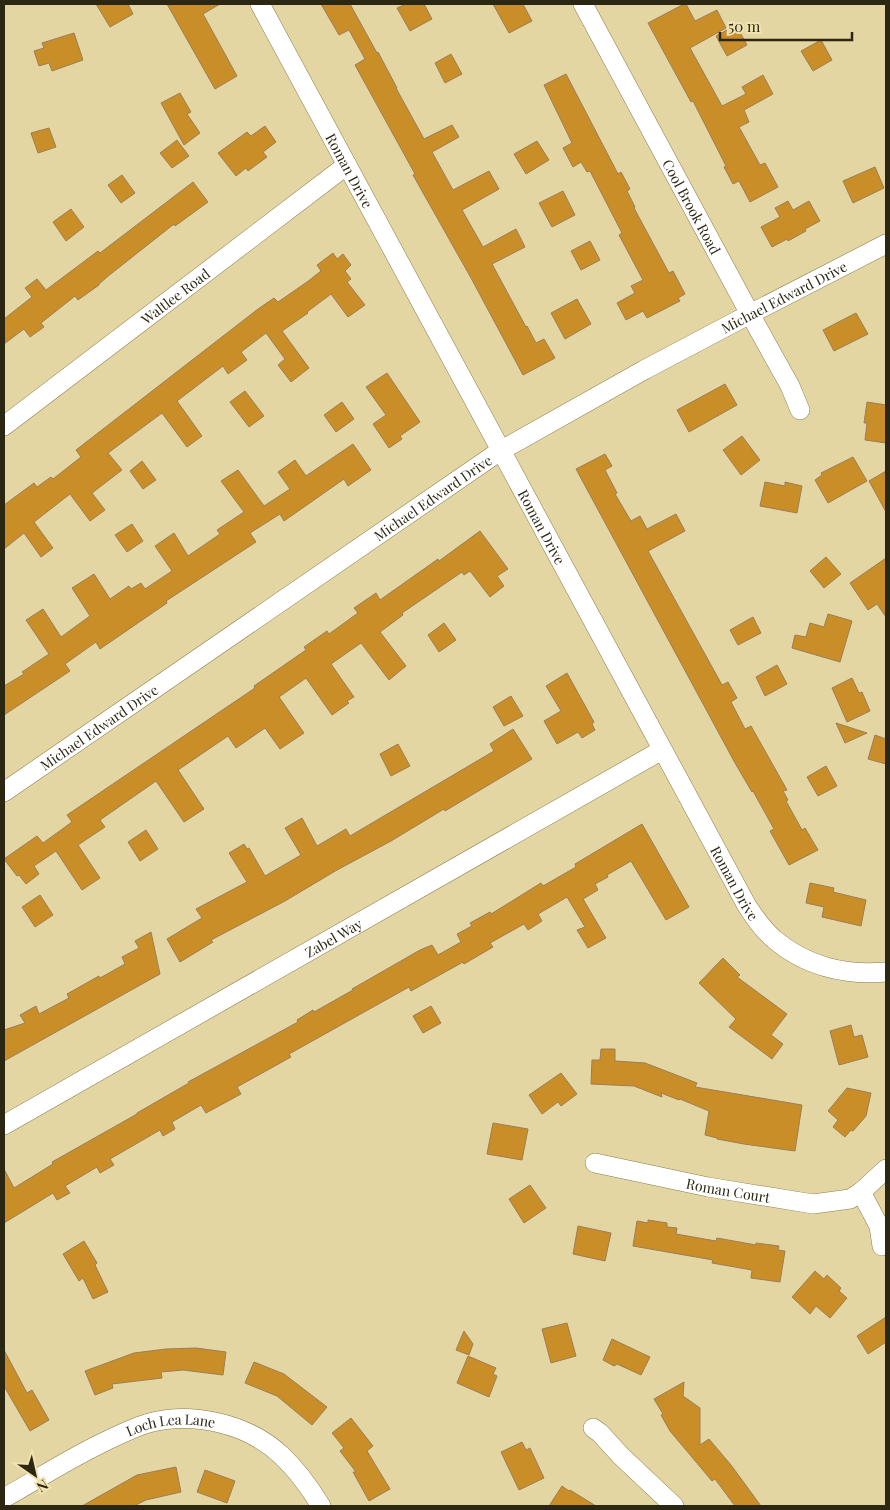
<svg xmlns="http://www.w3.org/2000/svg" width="890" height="1510" font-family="'Playfair Display',serif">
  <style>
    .building { fill: #ca8e29; stroke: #9b7e55 }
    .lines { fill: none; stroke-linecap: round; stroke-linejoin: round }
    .street-casing { stroke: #897d4d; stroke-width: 20 }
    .street { stroke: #fff; stroke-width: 19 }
    .labels { text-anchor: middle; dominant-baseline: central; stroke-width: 4; stroke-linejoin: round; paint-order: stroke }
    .street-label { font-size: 14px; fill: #2c2713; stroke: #f0e3b0 }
  </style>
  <rect width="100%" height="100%" fill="#e3d6a3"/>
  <path class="building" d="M96,4H128L133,14L110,27Z
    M167,4H220L203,14L237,76L215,89Z
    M321,4H350L377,53L378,52L397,88H396L424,139L452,125L459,137L432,152L453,190L489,171L499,189L462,210L483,247L516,229L525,247L492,264L526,327L527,326L536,343L544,339L555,358L523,375L471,278L413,175L415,174L355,65L365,59L349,30L339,35Z
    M406,4H424L432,19L410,31L397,8Z
    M493,4H523L532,21L509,33Z
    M684,4H686L695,21L717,10L726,28L690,48L722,106L746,94L742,87L763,75L773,94L744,110L749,122L739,127L760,165L765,163L778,187L750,202L739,181L733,184L724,167L726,166L693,101L691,102L648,23Z
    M736,25L747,45L727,56L716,36Z
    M74,33L83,60L52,71L49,63L39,66L34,51L44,48L42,43Z
    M821,40L832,60L813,71L801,51Z
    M451,54L462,74L445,83L435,63Z
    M566,74L618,174L621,172L630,189L627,191L635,207L634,208L669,273L673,271L685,294L678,298L680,301L647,318L643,311L626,320L617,303L635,293L631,286L643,280L619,235L622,233L590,171L587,172L581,162L573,167L563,148L572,143L544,85Z
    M180,93L191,112L187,114L200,133L184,145L161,103Z
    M265,126L276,142L263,152L267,157L248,171L246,168L236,176L218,153L247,132L251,136Z
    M49,128L56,147L38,153L31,133Z
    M177,140L189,156L172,168L160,153Z
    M537,141L549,160L526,174L514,154Z
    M875,167L884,188L853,203L843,181Z
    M122,175L135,193L121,203L108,185Z
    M193,182L208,202L175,226L174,224L107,277L99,284V285L78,300L75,296L41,323L44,327L30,337L24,329L4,344V319L32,297L25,288L37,279L46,290L98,251L100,253Z
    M563,191L575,215L552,227L539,203Z
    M788,201L793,210L809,201L820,221L805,229L806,231L788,241L787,239L772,247L761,227L780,217L775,208Z
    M71,209L84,227L66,241L53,222Z
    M590,241L600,260L581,270L571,251Z
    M333,253L337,259L343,254L351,265L345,271L351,279L347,282L365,305L348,317L331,294L307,312L308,313L282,331L309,368L291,382L278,365L285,359L266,333L241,352L247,360L228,374L223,366L177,401L202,436L187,447L162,413L108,453L122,470L92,493L105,510L90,521L70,494L34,522L53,548L41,557L24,533L4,549V505L34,483L37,487L51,477L53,479L81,457L76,450L258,309L274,298L278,302L307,282L321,271L317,265Z
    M577,299L591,324L565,339L551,313Z
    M856,313L868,334L834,351L823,330Z
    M387,373L420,422L400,436L402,439L389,448L373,424L386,415L366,387Z
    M725,384L737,405L689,432L677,410Z
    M245,391L264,416L249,427L230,402Z
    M342,402L354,419L336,432L324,415Z
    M867,402L886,405V443L865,440L867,423H864Z
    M742,436L760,460L741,475L723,450Z
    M353,444L371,470L348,486L344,479L284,521L280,514L250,533L256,542L166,601L167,603L100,649L96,642L65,664L70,671L4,715V686L24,674L22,672L49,654L26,620L43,609L61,637L90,616L72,588L94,574L110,599L129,586L131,589L141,583L145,589L172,571L155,546L174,533L188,556L220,534L217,530L244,512L221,481L238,470L264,506L290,489L278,472L295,460L306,476Z
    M605,454L612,466L605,470L617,493L615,494L631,521L640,516L647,529L676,514L685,531L648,551L722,685L728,682L737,698L731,702L745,729L751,726L787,790L783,791L788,800L786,801L802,830L805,828L818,850L789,865L770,831L774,829L753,791L752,792L735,763L576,469Z
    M853,457L867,481L828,503L815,480L822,475L821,473Z
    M142,461L156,480L143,489L130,471Z
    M886,471V512L869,481Z
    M765,482L785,486V482L802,486L797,513L760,506Z
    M132,524L143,541L127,552L115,535Z
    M480,531L508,569L497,576L504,586L490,597L470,571L464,575L462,572L402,613L403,615L380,632L406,666L389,680L361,643L331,664L354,697L347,701L349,703L332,715L306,678L279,697L304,733L280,749L265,728L236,748L228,736L178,770L204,809L184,822L156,781L100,820L105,827L78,845L100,878L82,890L56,851L34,866L39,874L26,884L19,875L17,876L4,859L37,836L43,843L72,822L67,815L255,688L254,686L306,650L304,647L327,631L329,634L358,613L354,608L376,593L380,600L438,559L439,561Z
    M826,557L841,574L824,588L810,571Z
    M886,558V617L877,604L868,610L850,583Z
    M828,614L852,621L840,662L792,648L795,635L806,637L810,623L824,627Z
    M753,617L761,633L738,645L730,630Z
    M444,623L456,640L439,652L428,635Z
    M777,665L787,684L765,696L756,677Z
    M567,673L594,722L592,724L595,730L582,738L578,732L557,744L544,721L561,711L546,686Z
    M852,678L859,693L862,692L870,711L847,722L832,688Z
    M511,696L523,716L504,726L493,707Z
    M836,723L867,733L845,743Z
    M513,729L532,759L445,811L444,809L391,841L337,870L285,901L211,940L213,942L180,962L167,939L202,918L196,909L247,882L229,853L244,844L247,849L249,848L265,876L301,855L285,828L302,818L317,846L346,829L350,836L494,751L490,744Z
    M875,735L886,739V764L868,759Z
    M398,744L410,766L391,776L380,754Z
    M826,766L837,786L818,796L807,777Z
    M642,824L689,907L666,920L631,861L607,875L608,877L595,884L598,890L583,899L606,938L588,948L577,930L585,927L567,897L538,914L542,921L528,930L524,924L490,943L493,947L464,964L463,962L411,991L409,987L289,1054L291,1057L237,1087L241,1094L206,1113L201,1105L172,1122L175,1129L163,1136L160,1130L110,1159L114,1165L100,1173L97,1167L65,1186L70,1193L57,1200L53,1193L4,1223V1169L14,1188L53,1164L52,1162L137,1114V1113L189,1083L188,1082L298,1022L297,1020L313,1010L314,1012L353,990L352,989L420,950L432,945L438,955L461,942L457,934L472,926L470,923L490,912L491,914L541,883L543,886L576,867L575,864Z
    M146,830L158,849L140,861L128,842Z
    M810,883L834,888L833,892L866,900L861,926L822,917L824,907L806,903Z
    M40,895L53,915L35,927L22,907Z
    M151,932L160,974L4,1061V1030L25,1023L20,1015L36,1006L39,1014L69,998L67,994L99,976L100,978L125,964L122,957L139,948L135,941Z
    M723,958L740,975L737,977L787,1014L771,1035L783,1044L772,1059L729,1027L736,1019L699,983Z
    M431,1006L441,1023L423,1033L413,1016Z
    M851,1025L854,1037L862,1035L868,1057L839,1065L830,1031Z
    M601,1049H615V1061L645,1063L697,1083L695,1087L802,1105L795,1151L744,1144L717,1139V1138L705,1135L709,1111L680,1099L679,1100L661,1093L662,1097L634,1086L591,1084L592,1060H600Z
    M561,1073L577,1094L561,1106L558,1102L542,1114L529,1095Z
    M847,1088L871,1093L866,1116L853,1131L851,1130L845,1137L833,1127L838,1120L828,1111Z
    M493,1123L528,1129L522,1160L487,1154Z
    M530,1185L546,1208L524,1223L509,1199Z
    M648,1220L667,1223V1227L677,1228L676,1234L716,1241L717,1238L756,1245V1243L779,1246L778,1250L785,1251L780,1282L751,1278L752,1270L712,1263L713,1260L633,1246L637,1221L648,1223Z
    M578,1226L611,1233L605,1261L573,1254Z
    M84,1241L97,1263L95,1265L108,1292L93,1299L83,1278L79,1281L63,1254Z
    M815,1271L824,1279L827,1275L841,1288L839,1291L847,1298L830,1318L816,1306L810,1314L792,1297Z
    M886,1317V1342L868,1354L857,1336Z
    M567,1323L576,1356L551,1363L542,1329Z
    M464,1331L473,1344L469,1355L456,1350Z
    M612,1339L650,1357L641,1375L617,1364L614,1366L603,1360Z
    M196,1348L226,1352L223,1375L183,1370L161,1372L162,1378L112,1384L113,1388L95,1395L85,1371L134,1353L166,1349Z
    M4,1350L27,1393L32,1390L49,1420L30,1431L4,1386Z
    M468,1356L496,1368L493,1374L497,1376L489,1397L457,1383Z
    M254,1362L284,1374L327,1407L312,1425L277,1396L245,1383Z
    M684,1382L683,1396L700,1408V1445L709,1439L731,1465L761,1506H735L715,1479L712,1481L670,1431L661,1415L663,1414L654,1399Z
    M351,1418L373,1446L367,1451L390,1489L369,1501L353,1472H356L340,1451L344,1448L332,1433Z
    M522,1442L526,1450L530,1448L544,1478L519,1490L501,1452Z
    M176,1467L181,1492L146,1500L134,1506H82L137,1475Z
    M205,1470L235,1481L227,1503L197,1492Z
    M562,1486L569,1491L570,1490L596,1506H549Z"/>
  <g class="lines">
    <defs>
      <g id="street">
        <path id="s1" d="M260,4L747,906C755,918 763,930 774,939C805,966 846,976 886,972"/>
        <path id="s2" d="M583,4L750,314L790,386L800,410"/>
        <path id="s3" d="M4,426L347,165"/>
        <path id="s4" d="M4,792L500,451L644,370L750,314L886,244"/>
        <path id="s5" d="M4,1125L662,750"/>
        <path id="s6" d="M595,1163L708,1187L813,1204L850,1199L861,1192L886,1169"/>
        <path d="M861,1192L879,1226L882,1246"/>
        <path d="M593,1428L600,1433L621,1456L674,1506"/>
        <path id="s7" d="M4,1498C36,1480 67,1460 100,1444C116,1436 132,1428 149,1423C193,1411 248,1424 281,1455C297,1470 310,1488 321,1506"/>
      </g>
    </defs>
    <use href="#street" class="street-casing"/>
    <use href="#street" class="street"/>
  </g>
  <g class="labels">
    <g class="street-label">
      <text stroke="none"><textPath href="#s1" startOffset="189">Roman Drive</textPath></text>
      <text stroke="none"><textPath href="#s2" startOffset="230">Cool Brook Road</textPath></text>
      <text stroke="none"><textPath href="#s3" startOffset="215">Waltlee Road</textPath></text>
      <text stroke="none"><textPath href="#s4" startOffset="925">Michael Edward Drive</textPath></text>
      <text stroke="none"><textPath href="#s4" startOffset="520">Michael Edward Drive</textPath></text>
      <text stroke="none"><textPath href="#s1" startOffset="594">Roman Drive</textPath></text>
      <text stroke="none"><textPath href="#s4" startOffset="115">Michael Edward Drive</textPath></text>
      <text stroke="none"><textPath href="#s1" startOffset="999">Roman Drive</textPath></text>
      <text stroke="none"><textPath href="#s5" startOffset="379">Zabel Way</textPath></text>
      <text stroke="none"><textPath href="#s6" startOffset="136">Roman Court</textPath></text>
      <text stroke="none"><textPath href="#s7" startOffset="185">Loch Lea Lane</textPath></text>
    </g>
  </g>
  <rect width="890" height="1510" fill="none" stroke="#2c2713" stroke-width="10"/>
  <g transform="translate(35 1475) rotate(146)" stroke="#f0e3b0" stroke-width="4" paint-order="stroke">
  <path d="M0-4L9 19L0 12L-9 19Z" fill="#2c2713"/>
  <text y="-8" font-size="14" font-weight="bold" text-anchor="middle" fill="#2c2713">N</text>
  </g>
  <path d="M720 32v8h132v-8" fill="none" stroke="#2c2713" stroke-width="2.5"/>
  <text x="728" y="32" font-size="15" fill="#2c2713" stroke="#f0e3b0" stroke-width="4" paint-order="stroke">50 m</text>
</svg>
